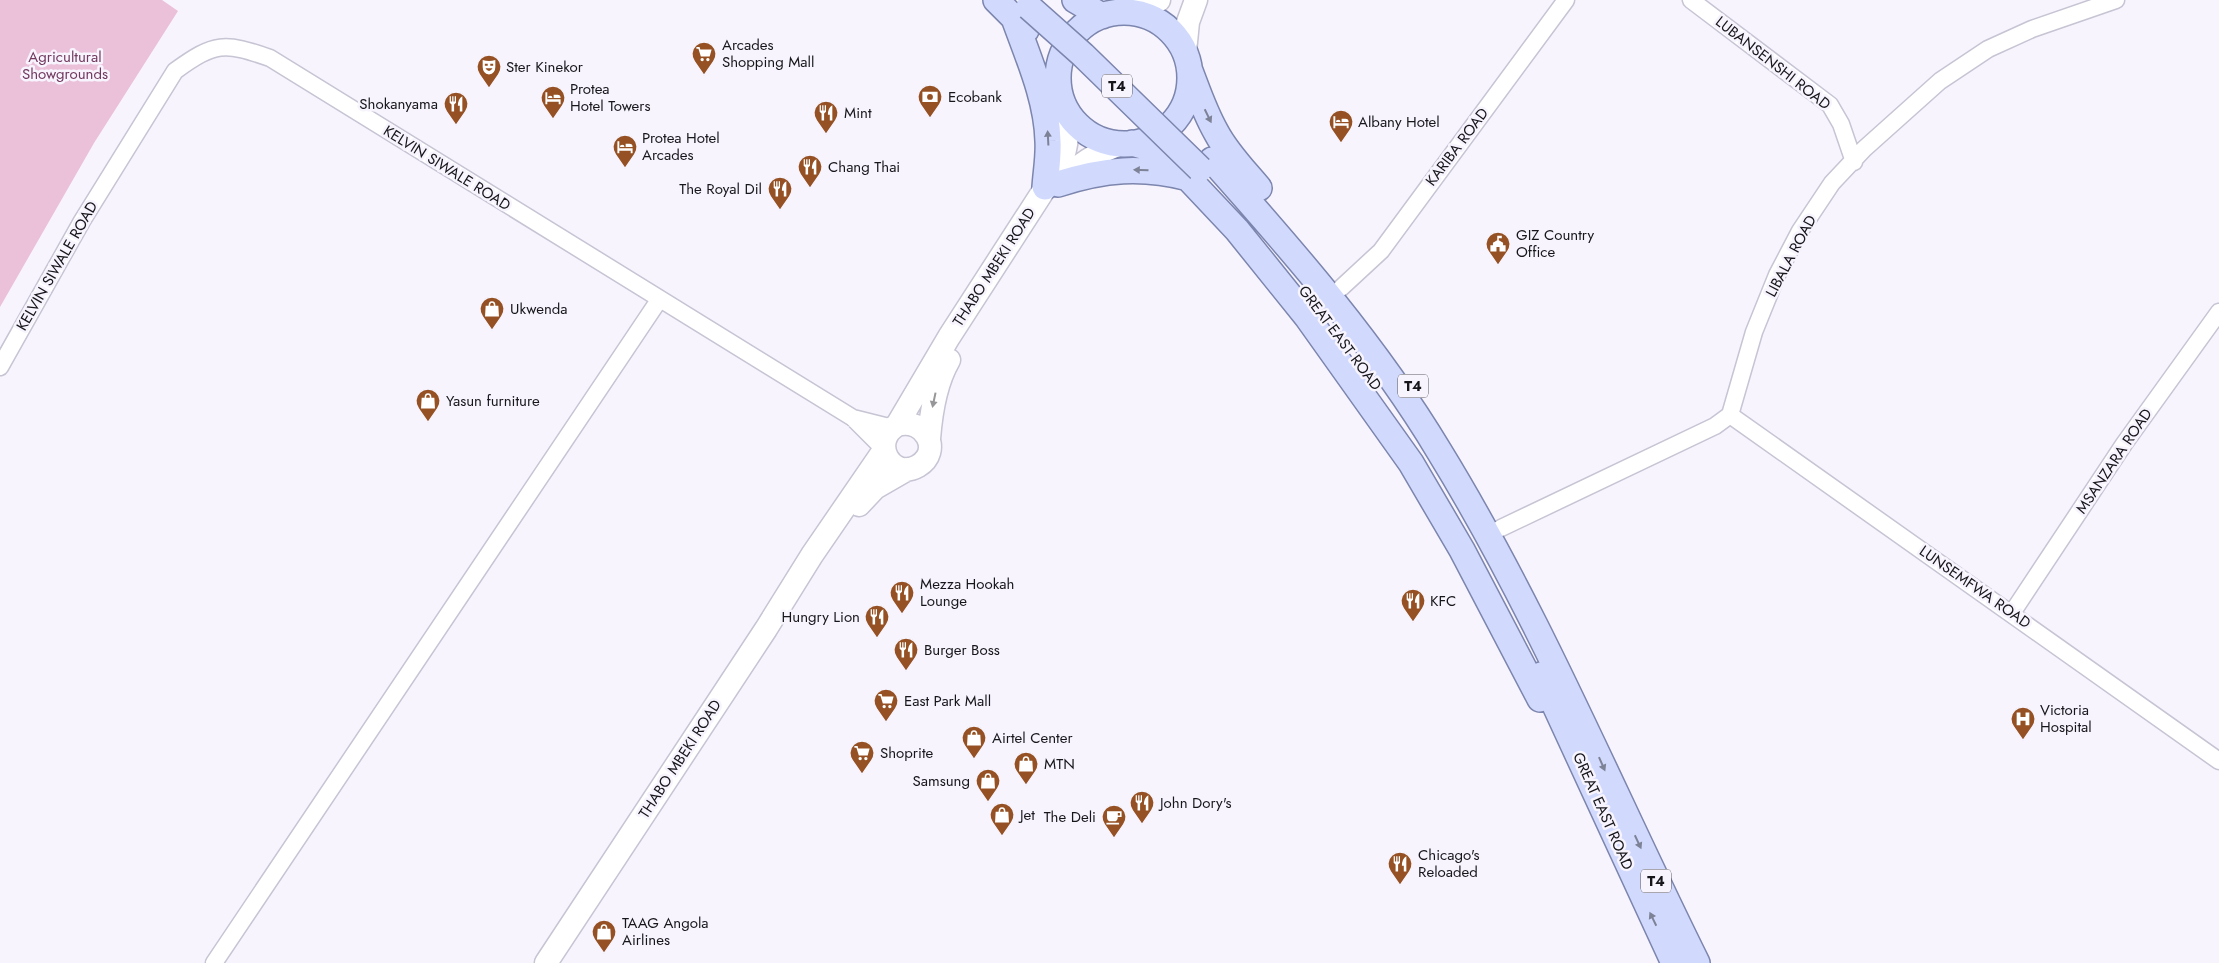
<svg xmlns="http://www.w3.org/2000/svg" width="2219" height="963" font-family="Jost,sans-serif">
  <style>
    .green { fill: #ebc0d9 }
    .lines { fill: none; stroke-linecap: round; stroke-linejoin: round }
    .street-casing { stroke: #c7c4d3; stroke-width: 19 }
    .secondary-casing { stroke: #c7c4d3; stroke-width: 25 }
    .primary-casing { stroke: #7c85ad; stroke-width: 28 }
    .street { stroke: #fff; stroke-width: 16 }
    .secondary { stroke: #fff; stroke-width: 22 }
    .primary { stroke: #d1dafd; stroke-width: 25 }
    .primary-bridge-casing { stroke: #7c85ad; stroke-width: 28; stroke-linecap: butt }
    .primary-bridge { stroke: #d1dafd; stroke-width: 25 }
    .oneway { fill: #7d8297 }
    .oneway2 { fill: #979698 }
    .labels { text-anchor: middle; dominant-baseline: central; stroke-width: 5; stroke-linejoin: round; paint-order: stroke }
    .shield { fill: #f7f4fe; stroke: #5a595f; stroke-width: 1 }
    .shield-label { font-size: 14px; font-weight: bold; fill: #17161b }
    .poi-label { font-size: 15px; fill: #17161b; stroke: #f7f4fe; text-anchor: start }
    .park-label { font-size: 15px; fill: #72385e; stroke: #f7f4fe }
    .street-label { font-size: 15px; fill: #17161b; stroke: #f7f4fe }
  </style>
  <rect width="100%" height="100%" fill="#f7f4fe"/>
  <path class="green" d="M0,0H162L178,11L94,143L0,307Z"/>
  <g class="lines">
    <defs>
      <path id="street" d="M1691,0L1830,105L1841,124L1854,162
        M1341,288L1381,251L1566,0
        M0,367L82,221L175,71C215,42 224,42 270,58L853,418L884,449
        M1730,415L2219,761
        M853,418L893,428
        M1501,528L1715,426L1730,415L1754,332L1777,275L1800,231L1832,183L1864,149L1940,81L1988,49L2032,29L2116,0
        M2012,613L2124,444L2219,312
        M214,963L659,300"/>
      <path id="secondary" d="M1123,12L1159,0
        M1185,52L1188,22L1196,0
        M1058,184C1077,167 1097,151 1122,144
        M897,425C925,417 943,451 918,466C892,481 869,442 897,425L949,337L1060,165C1070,141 1067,128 1064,103
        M929,439C931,413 935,384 949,360
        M859,505L875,488L908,469
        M546,963L766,629L812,555L884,450"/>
      <path id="primary" d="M996,0L1026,30
        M1075,0L1102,16
        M1058 78a66 66 0 1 1 132 0a66 66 0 1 1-132 0Z
        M1014,18C1028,57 1047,99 1048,141C1049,156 1046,172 1045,187
        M1190,71C1198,92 1205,113 1216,132C1227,153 1244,170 1259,188
        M1132,143L1156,150L1171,160L1237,230L1307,317L1411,463L1462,550L1540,699
        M1212,160C1293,251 1376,346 1439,451C1539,614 1612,792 1697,963
        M1058,184C1105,169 1141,166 1189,178
        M1541,675L1674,963"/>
    </defs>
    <use href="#street" class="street-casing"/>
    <use href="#secondary" class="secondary-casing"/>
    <use href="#primary" class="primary-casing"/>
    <use href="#street" class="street"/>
    <use href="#secondary" class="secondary"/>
    <use href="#primary" class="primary"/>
    <defs>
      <path id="primary-bridge" d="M1029,7L1083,55L1200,169"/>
    </defs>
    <use href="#primary-bridge" class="primary-bridge-casing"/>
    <use href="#primary-bridge" class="primary-bridge"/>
  </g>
  <defs><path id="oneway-solid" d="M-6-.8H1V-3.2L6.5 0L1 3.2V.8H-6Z" transform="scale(1.25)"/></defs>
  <g class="oneway">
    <use href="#oneway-solid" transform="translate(1208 116) rotate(64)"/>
    <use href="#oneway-solid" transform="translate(1048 138) rotate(-93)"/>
    <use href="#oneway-solid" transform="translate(1141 170) rotate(-178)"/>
    <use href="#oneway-solid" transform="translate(1602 764) rotate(66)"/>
    <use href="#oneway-solid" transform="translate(1638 842) rotate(65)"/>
    <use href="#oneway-solid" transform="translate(1653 919) rotate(-116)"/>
  </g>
  <use class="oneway2" href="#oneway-solid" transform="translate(934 400) rotate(102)"/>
  <defs>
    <symbol id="supermarket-pin" viewBox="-11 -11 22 30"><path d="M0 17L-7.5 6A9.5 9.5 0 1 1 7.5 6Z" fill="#955123" stroke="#f7f4fe"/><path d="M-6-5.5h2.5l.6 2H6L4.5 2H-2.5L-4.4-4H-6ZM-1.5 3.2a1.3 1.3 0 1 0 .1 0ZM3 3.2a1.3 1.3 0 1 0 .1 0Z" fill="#fff"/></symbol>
    <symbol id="theatre-pin" viewBox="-11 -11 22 30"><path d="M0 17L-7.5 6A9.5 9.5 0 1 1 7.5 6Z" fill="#955123" stroke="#f7f4fe"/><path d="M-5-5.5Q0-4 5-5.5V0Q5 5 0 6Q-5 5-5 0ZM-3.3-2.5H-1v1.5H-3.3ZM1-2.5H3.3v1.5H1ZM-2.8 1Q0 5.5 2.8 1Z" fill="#fff"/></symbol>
    <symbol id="bank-pin" viewBox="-11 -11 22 30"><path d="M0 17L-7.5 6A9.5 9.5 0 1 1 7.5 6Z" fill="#955123" stroke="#f7f4fe"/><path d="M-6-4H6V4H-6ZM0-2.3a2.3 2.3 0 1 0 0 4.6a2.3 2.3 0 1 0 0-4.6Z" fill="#fff"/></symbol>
    <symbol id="hotel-pin" viewBox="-11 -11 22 30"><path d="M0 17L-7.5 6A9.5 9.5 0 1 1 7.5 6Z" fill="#955123" stroke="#f7f4fe"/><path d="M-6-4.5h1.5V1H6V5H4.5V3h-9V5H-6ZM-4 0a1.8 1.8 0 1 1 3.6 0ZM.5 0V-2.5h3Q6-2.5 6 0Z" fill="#fff"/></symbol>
    <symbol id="restaurant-pin" viewBox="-11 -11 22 30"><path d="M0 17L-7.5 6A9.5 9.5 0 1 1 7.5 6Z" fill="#955123" stroke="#f7f4fe"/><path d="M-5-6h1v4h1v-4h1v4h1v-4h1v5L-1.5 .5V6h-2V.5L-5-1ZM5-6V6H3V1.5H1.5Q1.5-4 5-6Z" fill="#fff"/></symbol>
    <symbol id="civic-pin" viewBox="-11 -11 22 30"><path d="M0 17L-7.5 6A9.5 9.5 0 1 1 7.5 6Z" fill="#955123" stroke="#f7f4fe"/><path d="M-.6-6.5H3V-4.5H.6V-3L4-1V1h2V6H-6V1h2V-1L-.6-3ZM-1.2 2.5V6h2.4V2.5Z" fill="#fff"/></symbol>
    <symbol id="shop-pin" viewBox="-11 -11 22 30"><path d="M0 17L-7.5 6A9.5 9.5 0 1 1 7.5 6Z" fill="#955123" stroke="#f7f4fe"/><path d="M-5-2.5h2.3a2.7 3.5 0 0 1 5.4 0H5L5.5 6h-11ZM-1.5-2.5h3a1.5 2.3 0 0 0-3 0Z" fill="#fff"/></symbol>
    <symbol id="hospital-pin" viewBox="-11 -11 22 30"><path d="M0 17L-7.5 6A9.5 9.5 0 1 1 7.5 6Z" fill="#955123" stroke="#f7f4fe"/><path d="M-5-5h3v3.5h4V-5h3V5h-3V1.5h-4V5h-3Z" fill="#fff"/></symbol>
    <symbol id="cafe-pin" viewBox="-11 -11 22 30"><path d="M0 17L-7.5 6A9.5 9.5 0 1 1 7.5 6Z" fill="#955123" stroke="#f7f4fe"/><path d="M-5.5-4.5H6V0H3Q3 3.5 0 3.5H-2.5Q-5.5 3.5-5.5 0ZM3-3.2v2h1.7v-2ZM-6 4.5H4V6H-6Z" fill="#fff"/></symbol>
  </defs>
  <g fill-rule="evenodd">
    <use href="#supermarket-pin" x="690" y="40" width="28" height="38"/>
    <use href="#theatre-pin" x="475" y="53" width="28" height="38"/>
    <use href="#bank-pin" x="916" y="83" width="28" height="38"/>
    <use href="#hotel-pin" x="539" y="84" width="28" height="38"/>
    <use href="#restaurant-pin" x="442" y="90" width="28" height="38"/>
    <use href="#restaurant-pin" x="812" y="99" width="28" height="38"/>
    <use href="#hotel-pin" x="1327" y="108" width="28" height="38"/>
    <use href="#hotel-pin" x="611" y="133" width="28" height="38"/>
    <use href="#restaurant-pin" x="796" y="153" width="28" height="38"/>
    <use href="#restaurant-pin" x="766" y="175" width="28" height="38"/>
    <use href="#civic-pin" x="1484" y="230" width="28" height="38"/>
    <use href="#shop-pin" x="478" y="295" width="28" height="38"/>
    <use href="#shop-pin" x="414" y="387" width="28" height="38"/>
    <use href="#restaurant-pin" x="888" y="579" width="28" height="38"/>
    <use href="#restaurant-pin" x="1399" y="587" width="28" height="38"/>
    <use href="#restaurant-pin" x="863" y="603" width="28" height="38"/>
    <use href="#restaurant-pin" x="892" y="636" width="28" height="38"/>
    <use href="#supermarket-pin" x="872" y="687" width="28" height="38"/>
    <use href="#hospital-pin" x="2009" y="705" width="28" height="38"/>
    <use href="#shop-pin" x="960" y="724" width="28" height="38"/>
    <use href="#supermarket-pin" x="848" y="739" width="28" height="38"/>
    <use href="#shop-pin" x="1012" y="750" width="28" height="38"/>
    <use href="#shop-pin" x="974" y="767" width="28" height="38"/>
    <use href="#restaurant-pin" x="1128" y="789" width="28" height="38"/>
    <use href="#shop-pin" x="988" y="801" width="28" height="38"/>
    <use href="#cafe-pin" x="1100" y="803" width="28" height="38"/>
    <use href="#restaurant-pin" x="1386" y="850" width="28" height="38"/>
    <use href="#shop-pin" x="590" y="918" width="28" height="38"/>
  </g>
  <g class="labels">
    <g class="shield">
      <rect x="1102" y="74.5" width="30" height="23" rx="4"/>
      <rect x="1398" y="374.5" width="30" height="23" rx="4"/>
      <rect x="1641" y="869.5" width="30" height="23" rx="4"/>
    </g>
    <g class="shield-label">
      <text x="1117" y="86">T4</text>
      <text x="1413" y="386">T4</text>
      <text x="1656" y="881">T4</text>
    </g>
    <g class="poi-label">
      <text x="722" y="45">Arcades<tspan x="722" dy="17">Shopping Mall</tspan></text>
      <text x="506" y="67">Ster Kinekor</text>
      <text x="570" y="89">Protea<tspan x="570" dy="17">Hotel Towers</tspan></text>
      <text x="948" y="97">Ecobank</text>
      <text x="438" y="104" text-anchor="end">Shokanyama</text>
      <text x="844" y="113">Mint</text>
      <text x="1358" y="122">Albany Hotel</text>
      <text x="642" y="138">Protea Hotel<tspan x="642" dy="17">Arcades</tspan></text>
      <text x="828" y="167">Chang Thai</text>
      <text x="762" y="189" text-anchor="end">The Royal Dil</text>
      <text x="1516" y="235">GIZ Country<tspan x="1516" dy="17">Office</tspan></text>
      <text x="510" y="309">Ukwenda</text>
      <text x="446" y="401">Yasun furniture</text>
      <text x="920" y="584">Mezza Hookah<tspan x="920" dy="17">Lounge</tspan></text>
      <text x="1430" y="601">KFC</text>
      <text x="860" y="617" text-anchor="end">Hungry Lion</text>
      <text x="924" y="650">Burger Boss</text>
      <text x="904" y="701">East Park Mall</text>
      <text x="2040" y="710">Victoria<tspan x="2040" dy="17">Hospital</tspan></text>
      <text x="992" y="738">Airtel Center</text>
      <text x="880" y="753">Shoprite</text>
      <text x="1044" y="764">MTN</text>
      <text x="970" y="781" text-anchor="end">Samsung</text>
      <text x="1160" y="803">John Dory's</text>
      <text x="1020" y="815">Jet</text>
      <text x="1096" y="817" text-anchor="end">The Deli</text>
      <text x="1418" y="855">Chicago's<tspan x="1418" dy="17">Reloaded</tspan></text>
      <text x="622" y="923">TAAG Angola<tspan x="622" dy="17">Airlines</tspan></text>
    </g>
    <g class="park-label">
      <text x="65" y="57">Agricultural<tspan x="65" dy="17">Showgrounds</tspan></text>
    </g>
    <g class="street-label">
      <text transform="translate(1773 63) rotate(38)">LUBANSENSHI ROAD</text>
      <text transform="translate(1457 147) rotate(-53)">KARIBA ROAD</text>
      <text transform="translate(447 168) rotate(32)">KELVIN SIWALE ROAD</text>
      <text transform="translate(1791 256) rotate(-62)">LIBALA ROAD</text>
      <text transform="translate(57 266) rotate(-60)">KELVIN SIWALE ROAD</text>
      <text transform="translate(994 267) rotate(-57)">THABO MBEKI ROAD</text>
      <text transform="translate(1340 338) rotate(53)">GREAT EAST ROAD</text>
      <text transform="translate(2114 461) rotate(-56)">MSANZARA ROAD</text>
      <text transform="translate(1975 587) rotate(35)">LUNSEMFWA ROAD</text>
      <text transform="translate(680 759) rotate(-57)">THABO MBEKI ROAD</text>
      <text transform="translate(1603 811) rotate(66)">GREAT EAST ROAD</text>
    </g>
  </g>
</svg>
